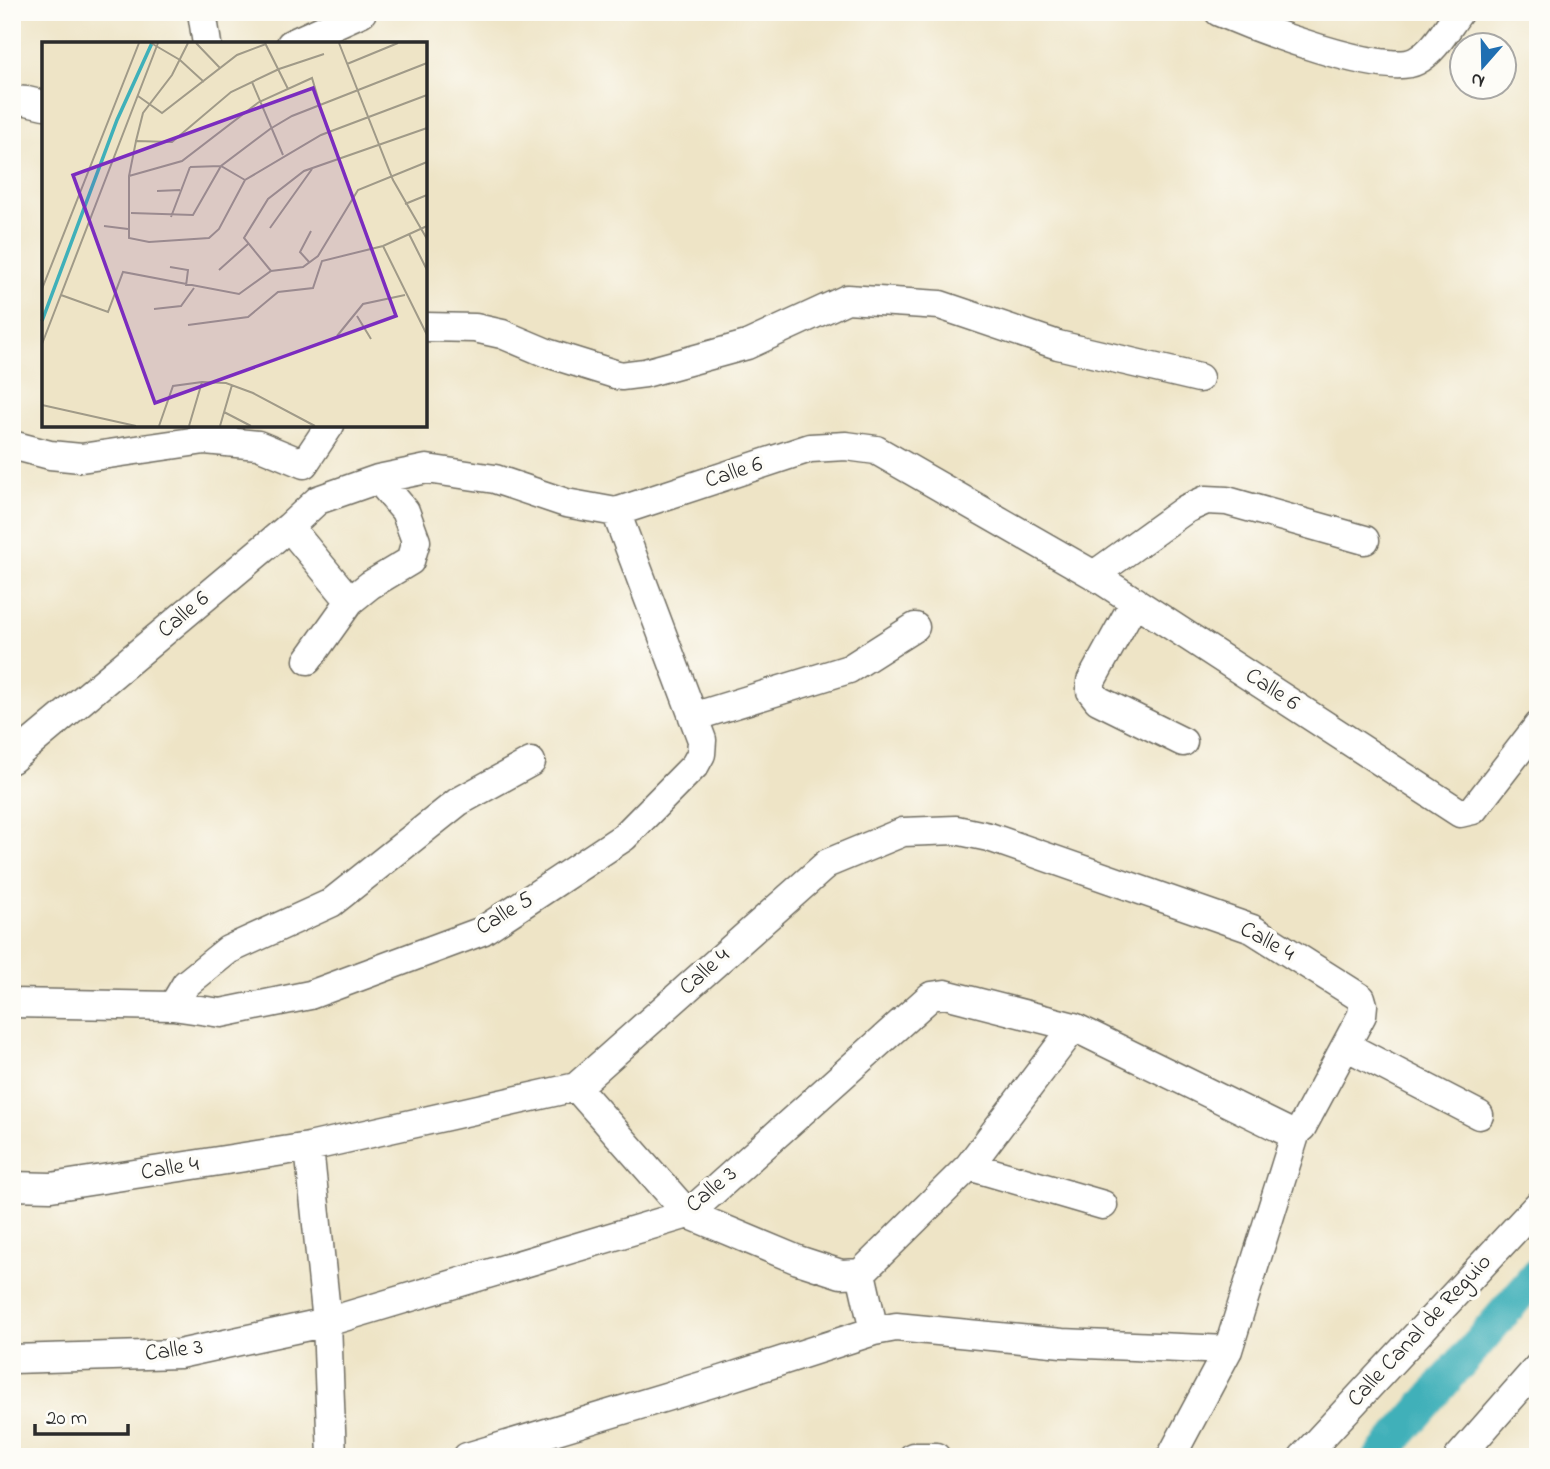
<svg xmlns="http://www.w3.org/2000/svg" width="1550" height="1469" font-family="'Indie Flower',sans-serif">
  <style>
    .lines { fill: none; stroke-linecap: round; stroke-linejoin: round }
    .canal { stroke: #3fb0b9; stroke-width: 33 }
    .street-casing { stroke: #6f6c61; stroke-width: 31 }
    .street { stroke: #fff; stroke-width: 28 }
    .labels { text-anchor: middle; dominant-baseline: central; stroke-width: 7; stroke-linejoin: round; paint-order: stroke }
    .street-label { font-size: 23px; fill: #2b2b2b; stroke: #fdfcf7 }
    .inset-river { fill: none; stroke: #3fb0b9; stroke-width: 3.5 }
    .inset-road { fill: none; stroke: #a09a88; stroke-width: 2 }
    .view { fill: #7b2cbf; fill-opacity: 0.15; stroke: #7b2cbf; stroke-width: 3.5 }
    .inset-edge { fill: none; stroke: #2b2b2b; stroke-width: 3.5 }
  </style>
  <rect width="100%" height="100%" fill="#fdfcf7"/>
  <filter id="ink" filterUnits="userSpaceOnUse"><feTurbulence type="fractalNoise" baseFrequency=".0143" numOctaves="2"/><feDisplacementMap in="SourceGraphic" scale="14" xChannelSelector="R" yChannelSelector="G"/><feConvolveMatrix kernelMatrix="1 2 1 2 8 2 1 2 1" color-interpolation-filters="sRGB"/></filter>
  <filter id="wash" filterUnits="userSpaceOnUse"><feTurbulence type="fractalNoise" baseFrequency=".00686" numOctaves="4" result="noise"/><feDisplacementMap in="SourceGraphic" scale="28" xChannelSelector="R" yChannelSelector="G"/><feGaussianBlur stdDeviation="1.57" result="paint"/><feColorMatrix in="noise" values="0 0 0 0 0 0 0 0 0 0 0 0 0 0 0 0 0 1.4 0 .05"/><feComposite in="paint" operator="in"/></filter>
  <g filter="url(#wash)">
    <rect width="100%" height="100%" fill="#eee4c6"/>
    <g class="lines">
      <path class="canal" d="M1380,1457L1538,1273"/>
    </g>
  </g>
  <g filter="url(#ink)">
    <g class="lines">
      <defs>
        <path id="street" d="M202,12L207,44
          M1219,12C1254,27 1385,78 1416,61C1434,52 1447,28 1459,12
          M291,44L362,12
          M12,100L27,101L44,105
          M425,327L475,328L502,334L547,353L621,376L645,373L747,345L847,299L940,305L1058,345L1199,378
          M12,445L50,455L81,458L205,440L258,445L304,464L330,425
          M289,527L350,601
          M1094,575L1186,509L1206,500L1227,501L1365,540
          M1135,601L1091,681V691L1098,700L1183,742
          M308,660L350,601L370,585L410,561L416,541L405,511L378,479
          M693,717L849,669L915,627
          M12,759L289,527L318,500L378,479L427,469L495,479L566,503L616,512L810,448L846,446L876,450L1094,575L1460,813L1473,810L1538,726
          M12,1003L173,1006L221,1013L310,995L482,931L624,837L695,765L701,754L702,740L616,512
          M173,1006L186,984L228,950L331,903L458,802L531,762
          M1346,1046L1479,1115
          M576,1087L688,1214L798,1260L841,1274L861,1273L969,1166L1074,1027
          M309,1147L327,1322L332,1457
          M969,1166L1103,1205
          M12,1186L51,1187L309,1147L576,1087L828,863L903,832L956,830L989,837L1252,929L1361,998L1363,1005L1362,1015L1302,1127L1296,1132L1228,1350L1171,1457
          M861,1273L874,1331
          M12,1359L179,1354L327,1322L688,1214L931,996L945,994L1074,1027L1290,1133L1296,1132
          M467,1457L722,1380L874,1331L896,1327L1062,1343L1228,1350
          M913,1457H936
          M1303,1457L1538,1205
          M1459,1457L1538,1367"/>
      </defs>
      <use href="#street" class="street-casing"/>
      <use href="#street" class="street"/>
    </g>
  </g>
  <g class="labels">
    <g class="street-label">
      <text transform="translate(734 473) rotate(-18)">Calle 6</text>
      <text transform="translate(184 615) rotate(-40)">Calle 6</text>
      <text transform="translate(1272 690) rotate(33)">Calle 6</text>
      <text transform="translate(505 914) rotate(-31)">Calle 5</text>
      <text transform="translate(1267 942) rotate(29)">Calle 4</text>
      <text transform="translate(705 972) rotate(-42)">Calle 4</text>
      <text transform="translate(170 1169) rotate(-9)">Calle 4</text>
      <text transform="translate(712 1190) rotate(-40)">Calle 3</text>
      <text transform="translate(1420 1331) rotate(-47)">Calle Canal de Reguio</text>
      <text transform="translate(174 1351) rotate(-7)">Calle 3</text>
    </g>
  </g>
  <g transform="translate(42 42)">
    <rect width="385" height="385" fill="#eee4c6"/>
    <path class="inset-river" d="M0,279L75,78L110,1"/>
    <path class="inset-road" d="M109,1L138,18L162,40M154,1L178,26M223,1L246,47M297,1L351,138L385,197M282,12L237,27L189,50L130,100L94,99L87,134V196L107,200L167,196L177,187L203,138L279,93L385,53M305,22L356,1M210,40L241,113M96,54L120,71L195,13L224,2M94,99L101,71L130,33L146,1M148,125L179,124L203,138M87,134L140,119L217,60L270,36L278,63M115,149L138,148M363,162L385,153M89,171L151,173L179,124L228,87L250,74L385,21M129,175L148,125M62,184L86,187M228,186L270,127M367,192L385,228M341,204L385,293M268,221L258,210L269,189M128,225L146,228L144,244M177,228L206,202M229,229L202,196L226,157L262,129L385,86M0,247L97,1M19,253L66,270L81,230L197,252L229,229L261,225L276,214L316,148L385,120M112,267L139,264L152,246M315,274L329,297M146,283L206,275L236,250L271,246L280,219L341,204L385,184M295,294L321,262L363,253M0,302L116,1M0,363L94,384M182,370L209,384M117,384L131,344L160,340L184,341L211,351L273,384M147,384L160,340M178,384L190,343"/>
    <path class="view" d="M271,46L354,274L113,361L31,133Z"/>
    <rect width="385" height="385" class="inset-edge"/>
  </g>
  <rect width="1550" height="1469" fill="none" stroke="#fdfcf7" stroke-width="42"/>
  <g transform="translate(1483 66) rotate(200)"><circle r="33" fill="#fdfcf7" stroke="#a9a8a5" stroke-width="2"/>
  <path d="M0-5L12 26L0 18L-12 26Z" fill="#1f6fb2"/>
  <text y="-10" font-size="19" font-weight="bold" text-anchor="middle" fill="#2b2b2b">N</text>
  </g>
  <path d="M35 1424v10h93v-10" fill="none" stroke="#2b2b2b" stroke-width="3.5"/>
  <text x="46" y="1424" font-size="21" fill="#2b2b2b" stroke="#fdfcf7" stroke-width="5" paint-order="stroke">20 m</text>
</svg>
